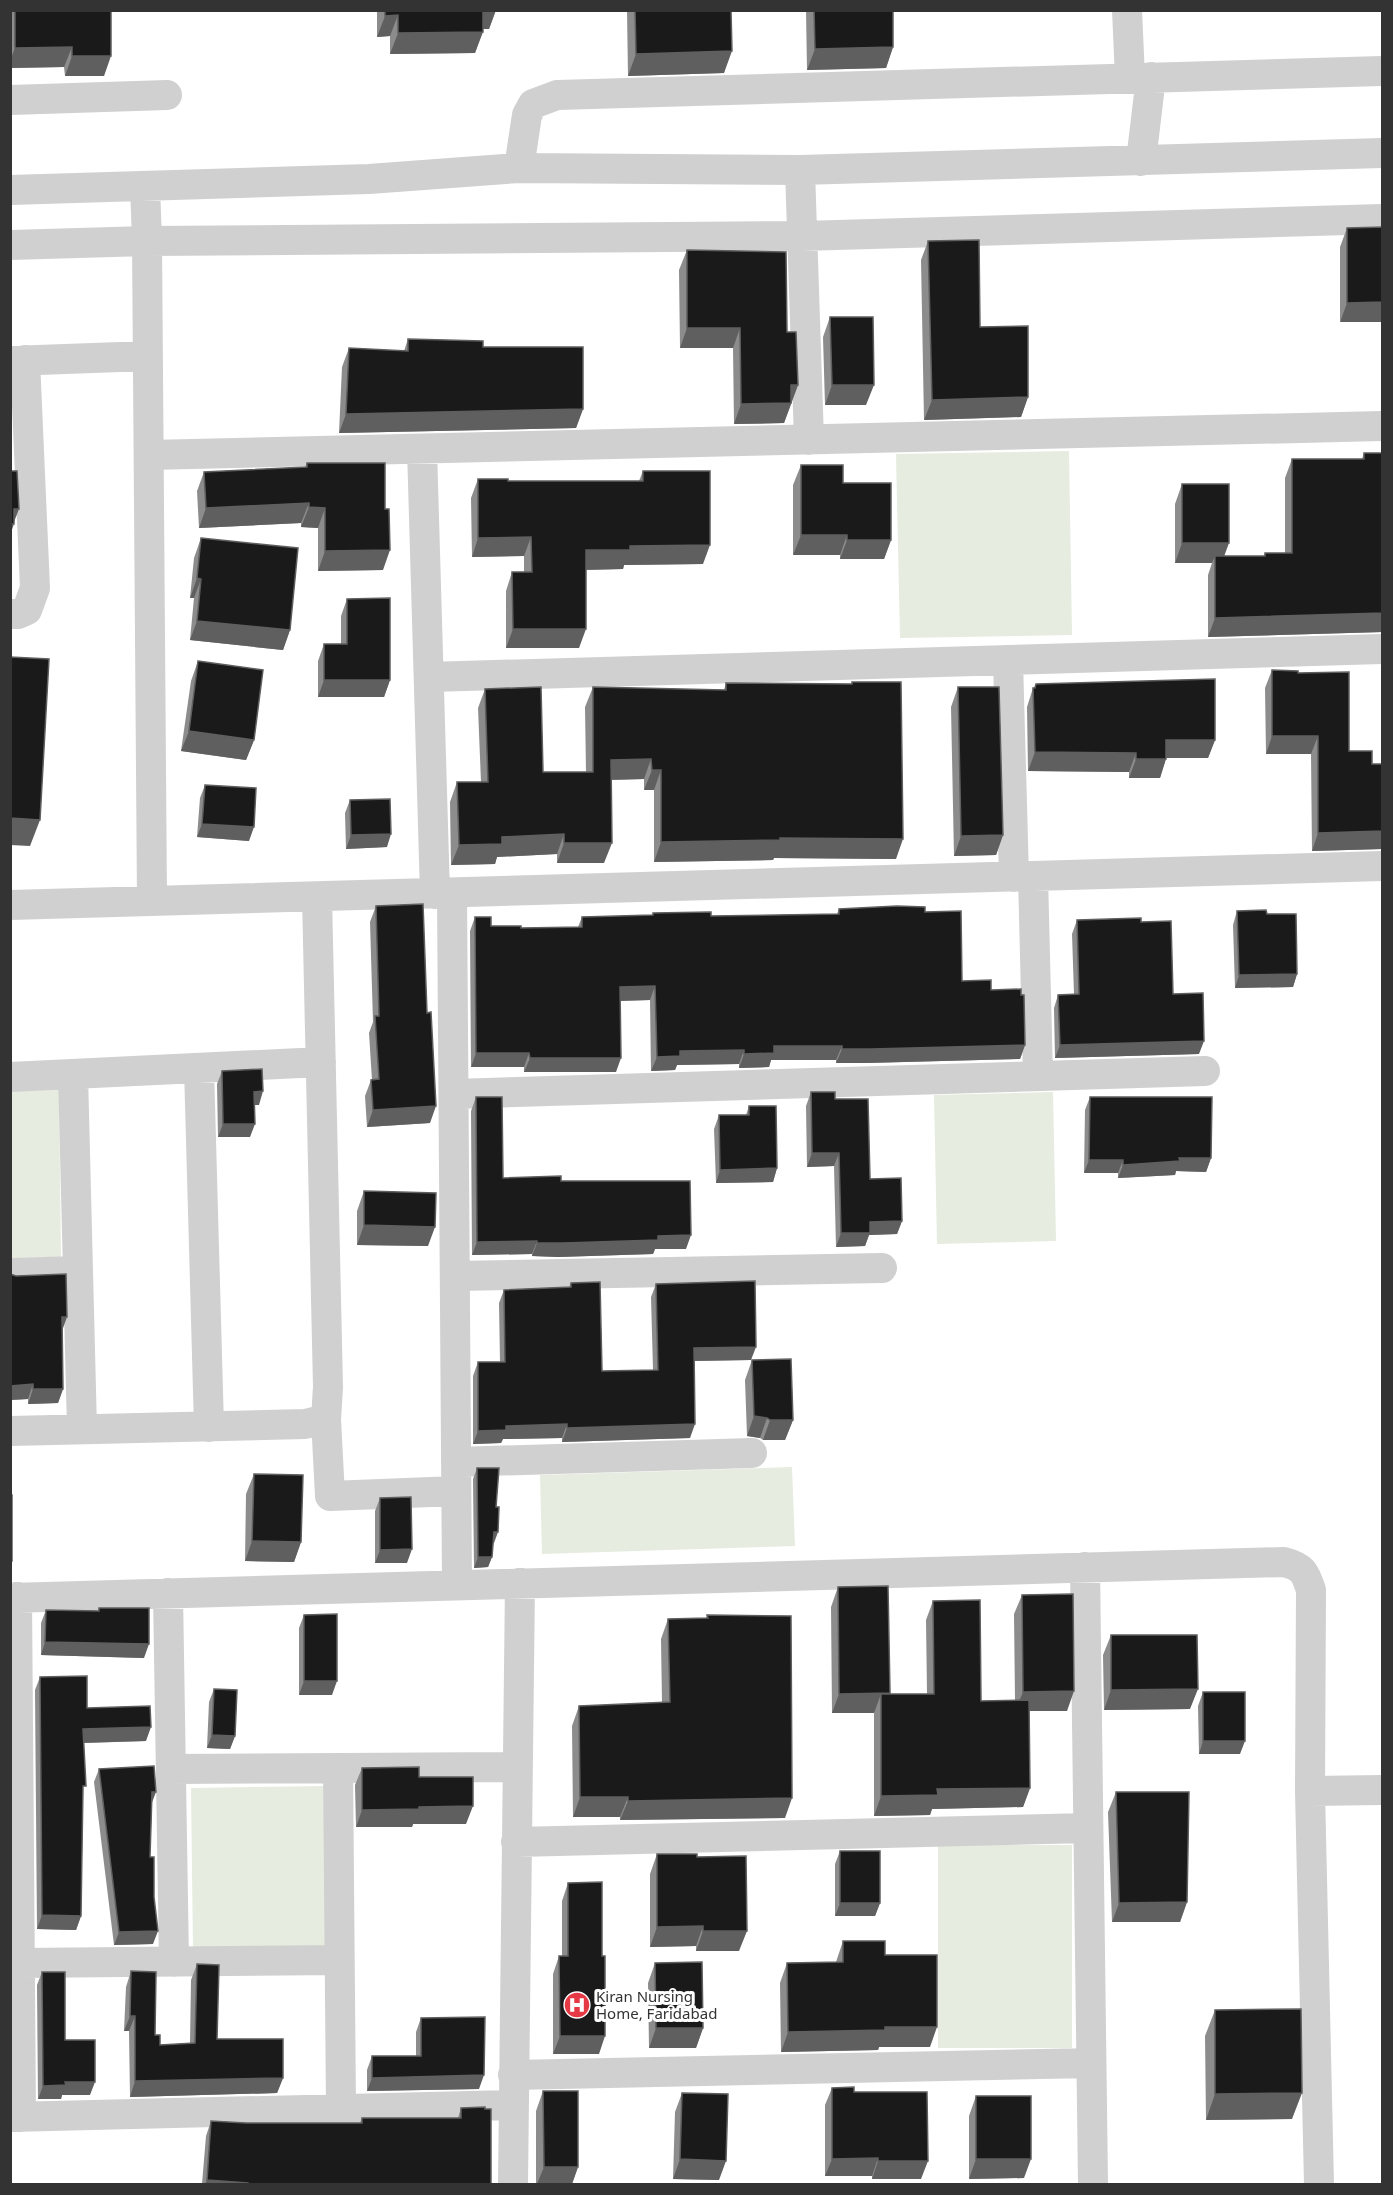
<svg xmlns="http://www.w3.org/2000/svg" width="1393" height="2195" font-family="'Noto Sans',sans-serif">
  <style>
    .green { fill: #e6ecdf }
    .lines { fill: none; stroke-linecap: round; stroke-linejoin: round }
    .minor { stroke: #d0d0d0; stroke-width: 30 }
    .wall { fill: #8c8c8c }
    .shaded-wall { fill: #5f5f5f }
    .building { fill: #1a1a1a; stroke: #5f5f5f; stroke-width: 1.5 }
    .labels { text-anchor: middle; dominant-baseline: central; stroke-width: 6; stroke-linejoin: round; paint-order: stroke }
    .poi-label { font-size: 15px; fill: #333; stroke: #fff; text-anchor: start }
  </style>
  <rect width="100%" height="100%" fill="#fff"/>
  <path class="green" d="M1069,451L1072,635L900,638L896,454Z
    M10,1089H59L61,1257L11,1258Z
    M1053,1092L1056,1241L937,1244L934,1095Z
    M792,1467L795,1546L542,1554L540,1475Z
    M325,1786L327,1947L193,1949L191,1788Z
    M938,1845H1072V2048H938Z"/>
  <g class="lines">
    <path class="minor" d="M1127,10L1130,78
      M10,100L167,95
      M1141,161L1151,77
      M519,168L527,115L533,104L557,95L1382,71
      M800,170L809,440
      M145,186L147,241L152,901
      M10,190L369,179L519,168L800,170L1382,153
      M10,245L147,241L802,236L1382,219
      M10,361L148,356
      M422,449L435,894
      M149,455L1382,426
      M10,614H18L27,610L35,588L25,360
      M1008,660L1014,877
      M429,677L1382,649
      M1033,876L1038,1076
      M452,893L457,1585
      M10,905L1382,866
      M199,1068L209,1427
      M73,1074L82,1429
      M10,1077L321,1062
      M454,1094L1205,1071
      M10,1273L78,1271
      M455,1276L882,1268
      M326,1419L330,1496L456,1491
      M10,1431L305,1424L326,1419L328,1387L317,897
      M456,1462L752,1453
      M1085,1567L1093,2184
      M168,1593L174,1962
      M17,1597L21,2117
      M10,1598L1284,1562C1303,1567 1305,1572 1311,1590L1310,1791L1319,2184
      M338,1768L341,2109
      M171,1769L517,1767
      M1310,1791L1382,1790
      M516,1842L1088,1828
      M21,1963L339,1960
      M513,2075L1091,2063
      M10,2117L512,2105
      M513,2184L520,1583"/>
  </g>
  <path class="wall" d="M10,10H111L104,76H65L64,67L10,68Z
    M377,10H496L489,29H483L475,53L390,54V36L377,37Z
    M627,10H731L724,73L628,76Z
    M806,10H893V47L886,68L807,70Z
    M1383,227L1340,322V247L1347,228Z
    M928,241L980,327L1028,397L1021,417L924,420L921,260Z
    M687,250L787,332L798,385L784,423L734,424L733,348H680L679,270Z
    M830,317L866,405H825L823,337Z
    M408,339L483,347L583,409L576,428L339,433L342,367L349,348L404,351Z
    M1364,453H1383V632L1208,637V575L1212,563H1175V504L1182,484L1225,556H1264L1265,553H1285V478L1292,459H1362Z
    M307,463L383,570L318,571V528L301,527V523L199,528L197,491L204,472L305,467Z
    M801,465L843,483L891,540L884,559H840V555H793V485Z
    M643,471L703,564L624,565L623,569L586,570L579,648H506V591L512,572H524V556L472,557L471,498L478,479L508,481H639Z
    M201,538L290,630L283,650L190,640L194,598H190L194,558Z
    M347,599L390,680L384,697H318V661L324,644H341V616Z
    M198,661L254,740L246,760L181,751L191,681Z
    M1272,670L1298,673L1349,751L1372,764H1383V849L1312,851L1311,754H1266L1265,688Z
    M852,682L896,859L774,858L773,860L654,862V790H644V779L611,780L604,863H557V854L497,857L495,864L451,865L450,802L457,782H481L478,708L485,689L543,772H586L585,707L593,687L724,690L726,683L852,684Z
    M1036,684L1215,740L1208,758H1166L1160,778H1129V772L1028,771L1027,707L1033,688H1034Z
    M958,687L1003,835L996,855L954,856L951,707Z
    M205,785L249,841L197,837L200,798Z
    M350,800L387,847L346,849L345,813Z
    M376,906L430,1123L367,1127L365,1096L371,1080H372L369,1033L373,1022L370,922Z
    M839,909L925,912L962,981L991,990L1025,1045L1020,1059L866,1063H836V1060H771L769,1067L739,1068V1064L677,1065L675,1070L651,1071L650,1000L620,1001L616,1072H524V1067H471L470,931L475,917L491,926L521,928L578,927L582,917L652,915L653,913L711,916L837,914Z
    M1237,911L1267,914L1297,974L1293,987L1235,988L1233,925Z
    M1077,920L1141,922L1199,1054L1055,1058L1054,1008L1058,995L1074,994L1072,934Z
    M222,1071L259,1105H254L250,1137H218L217,1084Z
    M811,1092L835,1099L870,1179L902,1221L897,1234L869,1235L865,1246L836,1247L834,1166L807,1167L806,1106Z
    M476,1097L503,1178L561,1181L686,1249H655L653,1254L558,1257L532,1256V1254L472,1255L471,1111Z
    M1090,1097L1211,1158L1206,1172L1176,1171L1175,1175L1118,1178V1173H1084L1085,1110Z
    M749,1106L777,1168L773,1182L716,1183L714,1129L719,1115H746Z
    M364,1191L428,1246L357,1245V1211Z
    M571,1283L602,1371L653,1370L651,1297L656,1284L751,1360L694,1361L690,1438L562,1442V1438L503,1439L501,1443L473,1444V1376L478,1362H500L499,1303L504,1290L569,1287Z
    M62,1330L63,1389L58,1403L28,1404V1399L10,1400Z
    M752,1360L793,1420L785,1440H763L760,1438L747,1436L745,1380Z
    M477,1468L496,1507L494,1543H493L492,1557L488,1567L474,1568L473,1479Z
    M254,1474L301,1542L294,1562L245,1561L246,1494Z
    M380,1498L407,1563H375V1511Z
    M838,1587L889,1694H927L926,1620L933,1601L981,1701L1015,1700L1014,1614L1022,1595L1067,1711H1029L1030,1788L1023,1807L932,1809L930,1815L874,1816V1713H832L831,1607Z
    M99,1608L144,1658L41,1655V1623L46,1610L98,1611Z
    M304,1615L332,1695H299V1628Z
    M707,1615L785,1818L620,1820V1817H573L572,1726L579,1706L662,1703L661,1639L668,1619L706,1618Z
    M1111,1635L1190,1709L1104,1710L1103,1655Z
    M40,1677L87,1708L146,1741L84,1743L81,1916L76,1930L37,1929L35,1690Z
    M214,1689L235,1736L230,1749L207,1748L209,1702Z
    M1203,1692L1240,1754H1199L1198,1706Z
    M362,1768L419,1777L466,1824H413L412,1827H356L355,1785Z
    M99,1769L152,1804L150,1857L153,1944L114,1945L94,1782Z
    M1116,1792L1187,1902L1180,1922H1112L1108,1812Z
    M840,1851L880,1903L875,1916H835V1864Z
    M657,1854L697,1857L739,1951H696V1946L650,1947V1874Z
    M568,1883L602,1956L599,2054H553V1974L559,1956H562V1901Z
    M843,1941L885,1955L930,2047H879L878,2050L781,2052L780,1983L787,1963L836,1962Z
    M655,1963L703,2028L696,2048H649L648,1983Z
    M197,1964L217,2039L283,2078L277,2093L130,2097L129,2031H124L126,1987L131,1971L155,2035L160,2045L190,2043L191,1980Z
    M42,1972L65,2040L90,2095H62L61,2099H38L37,1985Z
    M1215,2010L1292,2119L1206,2120L1205,2036Z
    M421,2018L479,2089L367,2091V2070L372,2056H416V2032Z
    M832,2088L854,2092L921,2179H872V2176H825V2105Z
    M543,2091L578,2167L572,2184H536V2111Z
    M682,2093L719,2180L673,2179L675,2112Z
    M976,2096L1024,2178L969,2179V2116Z
    M461,2108L491,2184H202L206,2136L211,2121L246,2123H360L362,2118H458Z"/>
  <path class="shaded-wall" d="M482,10H496L489,29H475Z
    M398,15L390,36L377,37L385,16Z
    M483,32L475,53L390,54L398,33Z
    M72,47L64,67L10,68V61L15,48Z
    M893,47L886,68L807,70L815,49Z
    M732,51L724,73L628,76L636,54Z
    M72,56H111L104,76H65Z
    M1383,302V322H1340L1347,303Z
    M687,328H740L733,348H680Z
    M791,385H798L784,423L734,424L741,404Z
    M832,385H874L866,405H825Z
    M1028,397L1021,417L924,420L932,400Z
    M583,409L576,428L339,433L346,414Z
    M309,503L301,523L199,528L206,508Z
    M309,507L325,508L318,528L301,527Z
    M14,509H19L14,522Z
    M10,524H14L10,535Z
    M801,535H847L840,555H793Z
    M531,537L524,556L472,557L478,538Z
    M847,540H891L884,559H840Z
    M1182,543H1229L1222,562L1215,556L1212,563H1175Z
    M710,545L703,564L624,565L623,569L579,570L586,550L630,546Z
    M390,550L383,570L318,571L325,551Z
    M197,578L201,579L194,598H190Z
    M1383,613V632L1208,637L1215,618Z
    M197,621L290,630L283,650L190,640Z
    M513,629H586L579,648H506Z
    M324,680H390L384,697H318Z
    M189,731L254,740L246,760L181,751Z
    M1272,736H1318L1311,754H1266Z
    M1166,740H1215L1208,758H1160Z
    M1035,752L1136,753L1129,772L1028,771Z
    M651,759L644,779L604,780L611,760Z
    M1136,759H1166L1160,778H1129Z
    M652,770H661L654,790H644Z
    M10,818L40,820L30,846L10,845Z
    M202,824L254,827L249,841L197,837Z
    M1383,831V846L1382,849L1312,851L1318,833Z
    M391,834L387,847L346,849L351,835Z
    M564,834L557,854L497,857L495,864L451,865L459,845L502,837Z
    M1003,835L996,855L954,856L961,836Z
    M780,838L903,839L896,859L774,858L773,860L654,862L661,842Z
    M564,843H612L604,863H557Z
    M1297,974L1293,987L1235,988L1239,975Z
    M655,986L650,1000L615,1001L620,987Z
    M1204,1041L1199,1054L1055,1058L1060,1045Z
    M1025,1045L1020,1059L866,1063H836L842,1049Z
    M774,1046H842L836,1060H771L769,1067L739,1068L744,1054Z
    M744,1050L739,1064L677,1065L675,1070L651,1071L657,1057L680,1051Z
    M476,1053H529L524,1067H471Z
    M530,1058H621L616,1072H524Z
    M263,1091L259,1105H249L254,1092Z
    M436,1106L430,1123L367,1127L373,1110Z
    M223,1124H255L250,1137H218Z
    M812,1153H839L834,1166L807,1167Z
    M1179,1158H1211L1206,1172L1176,1171L1175,1175L1118,1178L1123,1165Z
    M1089,1160H1123L1118,1173H1084Z
    M777,1168L773,1182L716,1183L720,1170Z
    M902,1221L897,1234L869,1235L865,1246L836,1247L841,1233L870,1222Z
    M364,1225L435,1227L428,1246L357,1245Z
    M691,1235L686,1249H655L653,1254L558,1257L532,1256L537,1243L658,1236Z
    M537,1241L532,1254L472,1255L477,1242Z
    M62,1317H67L62,1331Z
    M756,1347L751,1360L689,1361L694,1348Z
    M33,1384L28,1399L10,1400V1386Z
    M33,1389H63L58,1403L28,1404Z
    M754,1416L767,1418L760,1438L747,1436Z
    M770,1420H793L785,1440H763Z
    M567,1424L562,1438L503,1439L501,1443L473,1444L478,1431L506,1426Z
    M695,1424L690,1438L562,1442L567,1428Z
    M494,1532H498L494,1543H490Z
    M252,1541L301,1542L294,1562L245,1561Z
    M412,1549L407,1563H375L380,1550Z
    M478,1557H492L488,1567L474,1568Z
    M45,1642L149,1644L144,1658L41,1655Z
    M304,1681H337L332,1695H299Z
    M1198,1689L1190,1709L1104,1710L1111,1690Z
    M1074,1691L1067,1711H1015L1023,1692Z
    M890,1693L881,1694L874,1713H832L839,1694Z
    M151,1727L146,1741L78,1743L83,1729Z
    M212,1735L235,1736L230,1749L207,1748Z
    M1203,1741H1245L1240,1754H1199Z
    M1030,1788L1023,1807L932,1809L930,1815L874,1816L881,1796L937,1789Z
    M152,1792H156L151,1805Z
    M580,1797H628L620,1817H573Z
    M792,1798L785,1818L620,1820L628,1801Z
    M473,1806L466,1824H413L412,1827H356L362,1810L419,1807Z
    M1187,1902L1180,1922H1112L1119,1903Z
    M840,1903H880L875,1916H835Z
    M42,1915L81,1916L76,1930L37,1929Z
    M703,1926L696,1946L650,1947L657,1927Z
    M158,1931L153,1944L114,1945L119,1932Z
    M703,1931H747L739,1951H696Z
    M130,2016H135L129,2031H124Z
    M885,2027H937L930,2047H879L878,2050L781,2052L788,2032Z
    M656,2028H703L696,2048H649Z
    M560,2036H605L599,2054H553Z
    M484,2075L479,2089L367,2091L372,2078Z
    M283,2078L277,2093L130,2097L135,2081Z
    M65,2082H95L90,2095H62L61,2099H38L43,2086Z
    M1302,2093L1292,2119L1206,2120L1215,2094Z
    M878,2158L872,2176H825L832,2159Z
    M680,2159L726,2161L719,2180L673,2179Z
    M976,2159H1031L1024,2178L969,2179Z
    M878,2161H928L921,2179H872Z
    M544,2167H578L572,2184H537Z
    M207,2180L248,2183L247,2184H205Z"/>
  <path class="building" d="M15,10H111V56H72V47L15,48Z
    M385,10H483V32L398,33V15L385,16Z
    M635,10H731L732,51L636,54Z
    M814,10H893V47L815,49Z
    M1383,227V302L1347,303V228Z
    M979,240L980,327L1028,326V397L932,400L928,241Z
    M687,250L786,252L787,332H796L798,385H791V403L741,404L740,328H687Z
    M830,317H873L874,385H832Z
    M408,339L483,341V347H583V409L346,414L349,348L408,351Z
    M1364,453H1383V613L1215,618V556H1265V553H1292V459H1364Z
    M307,463H385V509H389L390,550L325,551V508L309,507V503L206,508L204,472L307,467Z
    M801,465H843V483H891V540H847V535H801Z
    M10,471H17L19,509H14V524H10Z
    M643,471H710V545L630,546V550H586V629H513L512,572H532L531,537L478,538V479H508V481H643Z
    M1182,484H1229V543H1182Z
    M201,538L298,548L290,630L197,621L201,579L197,578Z
    M390,598V680H324V644H347V599Z
    M10,657L49,659L40,820L10,818Z
    M198,661L263,670L254,740L189,731Z
    M1272,670L1298,671V673L1349,672V751H1372V764H1383V831L1318,833V736H1272Z
    M1215,679V740H1166V759H1136V753L1035,752L1033,688H1035L1036,684Z
    M852,682H901L903,839L780,838V840L661,842V770H652L651,759L611,760L612,843H564V834L502,837V844L459,845L457,782H488L485,689L541,687L543,772H593V687L726,690V683L852,684Z
    M958,687H999L1003,835L961,836Z
    M205,785L256,788L254,827L202,824Z
    M390,799L391,834L351,835L350,800Z
    M423,904L427,1013L431,1012L436,1106L373,1110L371,1080L379,1079L375,1016H379L376,906Z
    M897,906L925,907V912L961,911L962,981L991,980V990L1021,989V995H1024L1025,1045L871,1049H842V1046H774V1053L744,1054V1050L680,1051V1056L657,1057L655,986L620,987L621,1058H530L529,1053H476L475,917H491V926H521V928L582,927V917L653,915V913L711,912V916L839,914V909Z
    M1266,910L1267,914H1296L1297,974L1239,975L1237,911Z
    M1141,918V922L1171,921L1173,994L1203,993L1204,1041L1060,1045L1058,995L1079,994L1077,920Z
    M262,1069L263,1091L254,1092L255,1124H223L222,1071Z
    M811,1092H835V1099H868L870,1179L901,1178L902,1221L870,1222V1233H841L839,1153H812Z
    M476,1097H502L503,1178L561,1176V1181H690L691,1235L658,1236V1240L563,1243H537V1241L477,1242Z
    M1090,1097H1212L1211,1158H1179L1180,1161L1123,1165V1160H1089Z
    M749,1106H776L777,1168L720,1170L719,1115H749Z
    M364,1191L436,1193L435,1227L364,1225Z
    M10,1274L16,1276L66,1274L67,1317H62L63,1389H33V1384L10,1386Z
    M755,1281L756,1347L694,1348L695,1424L567,1428V1424L506,1426V1430L478,1431V1362H505L504,1290L571,1287V1283L600,1282L602,1371L658,1370L656,1284Z
    M791,1359L793,1420H770L767,1418L754,1416L752,1360Z
    M477,1468H499L496,1507H499L498,1532H494L492,1557H478Z
    M254,1474L303,1475L301,1542L252,1541Z
    M10,1495H12V1561H10Z
    M411,1497L412,1549L380,1550V1498Z
    M888,1586L890,1693L839,1694L838,1587Z
    M1073,1594L1074,1691L1023,1692L1022,1595Z
    M980,1600L981,1701L1029,1700L1030,1788L937,1789L938,1795L881,1796V1694H934L933,1601Z
    M99,1608H149V1644L45,1642L46,1610L99,1611Z
    M337,1614V1681H304V1615Z
    M707,1615L791,1616L792,1798L628,1801V1797H580L579,1706L670,1702L668,1619L708,1618Z
    M1111,1635H1197L1198,1689L1111,1690Z
    M87,1676V1708L150,1706L151,1727L83,1729L86,1786H83L81,1916L42,1915L40,1677Z
    M214,1689L237,1690L235,1736L212,1735Z
    M1203,1692H1245V1741H1203Z
    M154,1766L156,1792H152L150,1857H154V1897L158,1931L119,1932L99,1769Z
    M419,1767V1777H473V1806L419,1807V1809L362,1810V1768Z
    M1116,1792H1189L1187,1902L1119,1903Z
    M840,1851H880V1903H840Z
    M657,1854H697V1857L746,1856L747,1931H703V1926L657,1927Z
    M602,1882V1956H605V2036H560L559,1956H568V1883Z
    M843,1941H885V1955H937V2027H885V2030L788,2032L787,1963L843,1962Z
    M702,1962L703,2028H656L655,1963Z
    M197,1964L219,1965L217,2039H283V2078L135,2081V2016H130L131,1971L156,1972L155,2035H160V2045L195,2043Z
    M42,1972H65V2040H95V2082H65L66,2085L43,2086Z
    M1301,2009L1302,2093L1215,2094V2010Z
    M485,2017L484,2075L372,2078V2056H421V2018Z
    M854,2087V2092H927L928,2161H878V2158L832,2159V2088Z
    M543,2091H578V2167H544Z
    M682,2093L728,2094L726,2161L680,2159Z
    M976,2096H1031V2159H976Z
    M485,2107V2109H491V2184H248V2183L207,2180L211,2121L246,2123H362V2118H461V2108Z"/>
  <defs>
    <symbol id="hospital-disc" viewBox="-11 -11 22 22"><circle r="9.5" fill="#e63946" stroke="#fff"/><path d="M-5-5h3v3.5h4V-5h3V5h-3V1.5h-4V5h-3Z" fill="#fff"/></symbol>
  </defs>
  <g fill-rule="evenodd">
    <use href="#hospital-disc" x="562" y="1990" width="30" height="30"/>
  </g>
  <g class="labels">
    <g class="poi-label">
      <text x="596" y="1996">Kiran Nursing<tspan x="596" dy="17">Home, Faridabad</tspan></text>
    </g>
  </g>
  <rect width="1393" height="2195" fill="none" stroke="#333333" stroke-width="24"/>
</svg>
